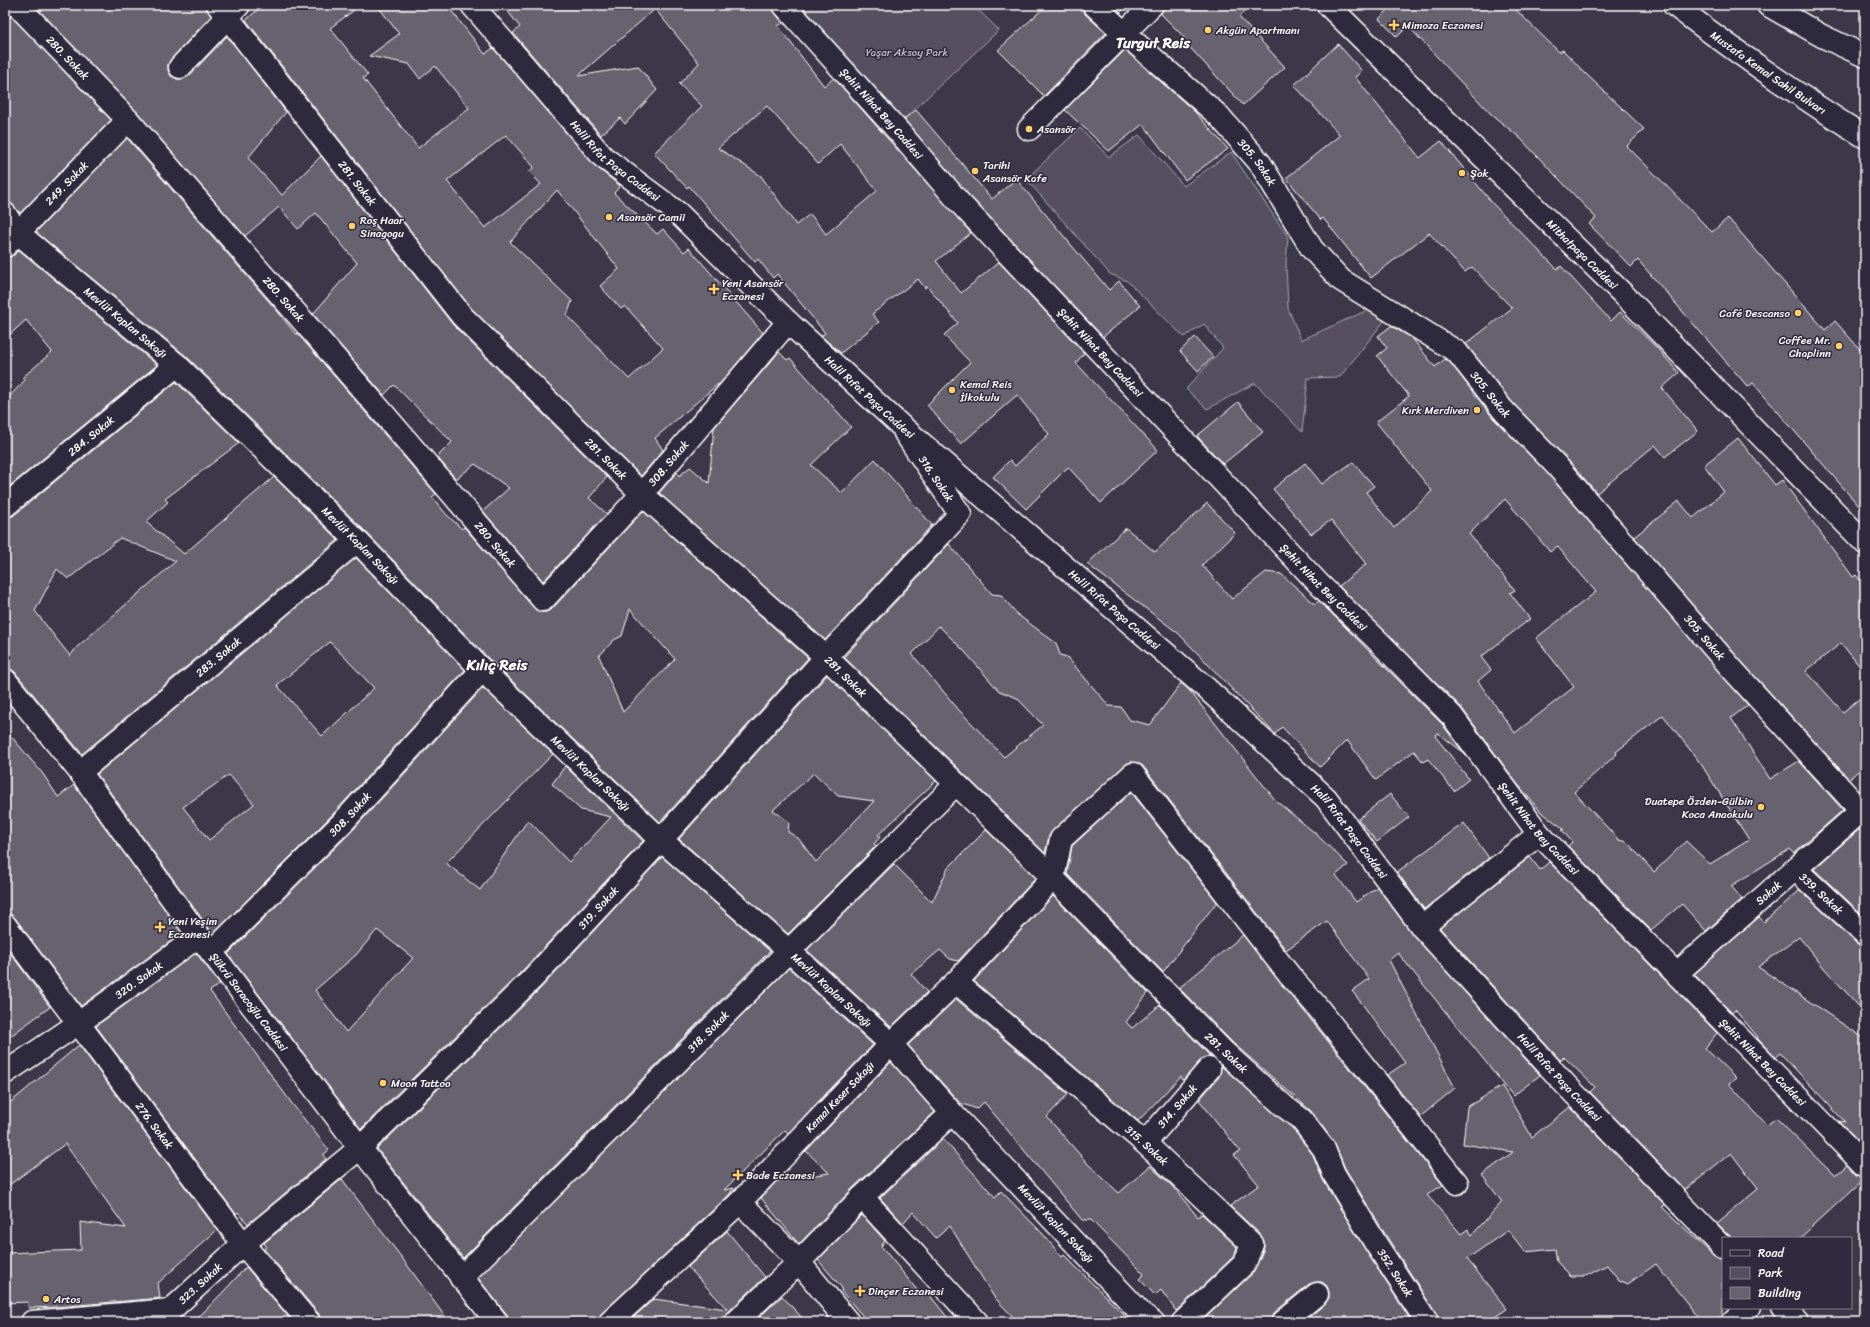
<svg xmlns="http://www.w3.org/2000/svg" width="1870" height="1327" font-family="Sriracha,sans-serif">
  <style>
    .green { fill: #555060; stroke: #aaa8b0 }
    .building { fill: #666270; stroke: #fff; fill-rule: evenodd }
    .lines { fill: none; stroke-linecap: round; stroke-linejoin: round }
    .street-casing { stroke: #fff; stroke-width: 25 }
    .secondary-casing { stroke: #fff; stroke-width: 25 }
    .primary-casing { stroke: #fff; stroke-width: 25 }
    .street { stroke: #2f2a3d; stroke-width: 22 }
    .secondary { stroke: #2f2a3d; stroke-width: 22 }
    .primary { stroke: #2f2a3d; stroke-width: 22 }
    .poi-dot { fill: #ffd166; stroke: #2f2a3d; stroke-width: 1.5 }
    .labels { text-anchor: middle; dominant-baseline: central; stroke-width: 3; stroke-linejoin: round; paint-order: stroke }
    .poi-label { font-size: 11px; fill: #fff; stroke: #2f2a3d; text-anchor: start }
    .park-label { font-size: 11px; fill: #bbb9bf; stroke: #2f2a3d }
    .street-label { font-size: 11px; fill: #fff; stroke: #2f2a3d }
    .district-label { font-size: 15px; font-weight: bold; fill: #fff; stroke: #2f2a3d }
  </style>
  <rect width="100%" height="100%" fill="#3c3749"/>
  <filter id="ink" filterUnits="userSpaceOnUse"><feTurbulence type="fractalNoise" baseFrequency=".025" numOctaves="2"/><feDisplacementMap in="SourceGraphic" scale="8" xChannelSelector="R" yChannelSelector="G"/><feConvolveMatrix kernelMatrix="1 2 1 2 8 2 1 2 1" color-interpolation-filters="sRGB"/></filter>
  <g filter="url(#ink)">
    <path class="green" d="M801,5H973L999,30L904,119Z
      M1080,128L1109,157L1139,135L1184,186L1231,152L1288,237L1286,264L1288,308L1301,340L1370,309L1385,320L1340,377L1308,378L1302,432L1255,383L1207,409L1186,389L1223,348L1204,324L1184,337L1127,281L1110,274L1026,179Z"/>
    <path class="building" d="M34,5H206L211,16L171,59L168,64V70L171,76L177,79H183L189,76L227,36L286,112L248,158L282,195L321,156L453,325L607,477L589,498L607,514L543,581L483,511L509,488L475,464L456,479L437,457L452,442L394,385L384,395L313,314L357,263L316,213L298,229L279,207L245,236L137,112Z
      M263,5H361L330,28L368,75L363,78L418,148L469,108L435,66L420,79L409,64L369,56L399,34L377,5H447L485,54L493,48L594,165L620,186L614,193L657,234L663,229L684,252L689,248L763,333L718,386V384L655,438L663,450L641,476L471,308L246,20ZM506,135L534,167L529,172L541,184L485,228L447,181ZM557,190L619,269L600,286L621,309L625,306L663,348L629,379L567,316L572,301L510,242Z
      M503,5H772L775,13L783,23L778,26L824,86L834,78L971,233L936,261L961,293L999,262L1084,353L1076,363L1158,450L1101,503L1068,467L1026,509L993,477L1010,460L1015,466L1049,434L1017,395L961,444L927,405L970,362L944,335L958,323L927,286L925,288L918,279L872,314L879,322L841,353L821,336L825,333L777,274L773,278L758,259L755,262L689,186L687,188L654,153L702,106L679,84L699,63L655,9L578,76L638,66L657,90L625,124L620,118L601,135L513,33L520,27ZM767,106L818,164L840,144L877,191L826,234L810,214L796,225L761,176L718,148Z
      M1047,5H1082L1085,14L1106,33L1044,96L998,50Z
      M1112,5H1128L1120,13Z
      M1164,5H1251L1239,17L1285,67L1243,105L1182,39L1184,37L1161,14Z
      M1387,5H1511L1559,52L1563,50L1585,73L1644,129L1627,146L1712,232L1728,218L1825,330L1835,321L1865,355V513L1753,383L1748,387L1638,260L1631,267L1589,224L1596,218L1520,138L1491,114L1408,26L1397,37L1379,19L1390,8Z
      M11,16L111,120L20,213L11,203L5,202V21Z
      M1338,44L1362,71L1355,77L1420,158L1441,141L1494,205L1557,269L1561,266L1611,321L1620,312L1657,348L1679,373L1662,388L1698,431L1665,457L1655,445L1597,493L1565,457L1512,402L1466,344L1512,308L1472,267L1465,272L1429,233L1371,278L1323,218L1321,220L1286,178L1340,135L1294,85Z
      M1125,50L1194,111L1228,149L1185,180L1143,124L1109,151L1065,110Z
      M916,110L992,199L1016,179L1109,290L1119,281L1140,306L1103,337L967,193L904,119Z
      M127,138L279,313L296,335L297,333L436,494L432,497L446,514L462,529L464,527L534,608L540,612H546L552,609L643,511L808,658L660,822L491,661L366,532L186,356L36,232ZM630,609L675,659L623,712L599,656L614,640L622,636Z
      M19,250L157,365L5,490V401L25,380L22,378L52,352L26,320L5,339V258L14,255Z
      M1391,326L1412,338L1435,367L1445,359L1449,361L1493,418L1547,473L1748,705L1731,718L1770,779L1799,761L1843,810L1794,853L1790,849L1731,886L1742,899L1706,931L1682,904L1651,930L1568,846L1572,842L1562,830L1564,829L1540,811L1516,782L1461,707L1339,586L1366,564L1331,520L1311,534L1273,489L1305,463L1322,484L1353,462L1374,486L1366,492L1394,528L1432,491L1376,422L1409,396L1377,356L1387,348L1378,336ZM1505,499L1550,552L1557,546L1596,592L1536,638L1574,687L1515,733L1478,681L1491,670L1481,657L1530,619L1510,593L1515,590L1469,534ZM1663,715L1701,764L1749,840L1710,864L1686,841L1654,872L1627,842L1619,840L1574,792L1617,754L1616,752Z
      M1195,337L1213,357L1198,371L1180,351Z
      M779,352L787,360L790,358L851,427L811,465L842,493L875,459L932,525L825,640L659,493L677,472L679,476L690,467L709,483L714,428Z
      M176,382L239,443L165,499L168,502L146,522L184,554L274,477L338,540L82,754L15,672L5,665V518L13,516ZM120,538L176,561L77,647L70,656L35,611L57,569L68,579Z
      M1238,402L1263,432L1223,464L1197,436Z
      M1738,438L1775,485L1782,480L1853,577L1856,575L1865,587V673L1841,643L1806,671L1843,712L1865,694V765L1849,779L1741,661L1634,537L1679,501L1693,518L1724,492L1704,465Z
      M1207,503L1235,533L1202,565L1232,599L1266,572L1281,574L1315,604L1319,601L1442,724L1463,752L1438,733L1435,736L1469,779L1454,791L1428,759L1423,762L1414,751L1376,780L1347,740L1320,767L1282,727L1275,734L1178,633L1087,564L1126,528L1155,552Z
      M949,544L992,594L1001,595L1018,615L1056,643L1060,655L1067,657L1109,706L1121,707L1130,720L1150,725L1181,683L1189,690L1276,801L1315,833L1348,865L1336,875L1356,902L1377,887L1413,935L1540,1075L1513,1096L1398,953L1389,960L1455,1088L1420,1117L1387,1075L1405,1063L1366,1009L1352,991L1369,979L1327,921L1286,950L1143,766L1138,763L1131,762L1125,765L1053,830L1049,836L1045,853L844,657ZM939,626L965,652L999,691L1017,698L1043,725L1004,757L958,709L912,654Z
      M356,558L465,670L334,813L213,934L97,774ZM330,642L374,688L322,736L277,685ZM229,775L254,804L209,840L183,807Z
      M827,675L936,781L878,835L880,837L874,844L876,846L788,934L679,839ZM814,773L838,796L874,801L816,862L798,838L788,832L789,822L773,810Z
      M483,688L553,754L446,863L480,890L528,820L569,862L611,817L581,810L552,784L565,766L643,841L522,971L361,1129L228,954L352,831ZM377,930L413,958L346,1032L315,990L356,955Z
      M5,729L43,774L58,797L74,785L182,933L81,1006L15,918L5,913Z
      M1131,792L1217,902L1163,972L1067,874L1072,846Z
      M1390,794L1409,817L1377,842L1358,819Z
      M1464,823L1489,858L1424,909L1397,872Z
      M1862,827H1865V917L1814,869Z
      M986,830L1036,878L958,961L950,959L940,950L911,974L927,992L891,1027L807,950L894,864L932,902L948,868Z
      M662,857L770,951L463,1258L377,1149L540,989Z
      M1530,857L1540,870L1549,862L1717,1033L1705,1048L1736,1078L1729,1084L1767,1125L1776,1118L1835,1176L1847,1165L1856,1175L1865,1178L1800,1238H1732L1717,1223L1758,1189L1731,1153L1685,1190L1590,1092L1595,1087L1564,1057L1560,1060L1440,928Z
      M1800,890L1856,943L1865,946V1013L1824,968L1799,937L1758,967L1865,1039V1148L1838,1121L1845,1122L1780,1053L1775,1057L1758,1039L1757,1036L1735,1010L1732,1013L1694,974L1759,917L1764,922Z
      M1053,896L1148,993L1126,1022L1132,1028L1160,1005L1211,1057H1205L1200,1061L1183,1080L1181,1076L1138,1121L974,981Z
      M1243,935L1443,1185L1427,1195L1461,1234L1468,1229L1472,1235L1502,1202L1482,1175L1513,1152L1463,1144L1467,1107L1502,1086L1532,1137L1570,1107L1665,1205L1662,1207L1714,1256L1723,1259V1314L1712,1322H1702L1656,1264L1628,1284L1619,1280L1607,1265L1586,1276H1571L1557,1262L1555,1249L1525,1252L1508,1230L1467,1259L1507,1309L1487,1322H1439L1437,1315L1387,1237L1345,1168L1334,1142L1311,1111L1233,1043L1179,988Z
      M5,946L50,1007L5,1040Z
      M196,953L220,984L210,991L293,1105L329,1150L323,1155L326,1159L248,1224L238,1212L236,1214L96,1026Z
      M789,968L873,1045L788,1133L785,1130L724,1190L734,1188L728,1196L602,1313L598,1322H513L478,1278Z
      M956,999L1068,1094L1047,1117L1088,1164L1119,1193L1150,1166L1171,1185L1198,1217L1202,1214L1237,1247L1234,1256L1176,1311L1161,1290L1155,1295L1139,1279L1144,1274L1091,1220H1082L984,1102L977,1109L960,1103L908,1045Z
      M79,1045L217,1230L158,1283L160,1298L55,1307L29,1308L28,1302L5,1303V1253L81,1250L80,1222L126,1228L65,1144L5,1188V1107Z
      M891,1062L935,1112L853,1188L799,1244L761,1198L777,1181L829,1173L806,1151Z
      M1221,1066L1292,1128L1313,1155L1323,1180L1366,1251L1410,1319L1405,1322H1303L1325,1304L1329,1298V1292L1327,1286L1322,1282H1315L1309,1284L1275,1312L1271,1322H1201L1254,1272L1264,1248V1241L1261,1235L1230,1206L1259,1185L1234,1155L1240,1151L1199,1100L1219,1077Z
      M943,1139L995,1197L1001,1191L1042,1233L1062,1257L1064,1255L1131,1322H1018L994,1297L950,1226L936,1238L913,1212L903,1223L880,1198Z
      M342,1179L405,1262L449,1322H321L319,1314L264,1249L266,1246L264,1243Z
      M862,1215L885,1241L881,1246L922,1296L928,1293L951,1322H868L841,1291L842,1288L818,1260Z
      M727,1231L765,1277L727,1313L724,1322H628L654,1299L727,1309L688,1267Z
      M246,1267L293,1322H194L224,1291Z
      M782,1296L806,1322H754Z"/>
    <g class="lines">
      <defs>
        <g id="street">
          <path id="s1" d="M17,5L128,120L383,413L543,600L642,494L788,322"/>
          <path id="s2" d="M218,5L462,316L642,494L826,657L1053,878L956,982L891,1044L740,1202L610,1322"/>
          <path id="s3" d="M784,5L900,133L958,201L1320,585L1377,640L1452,716L1539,834L1865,1166"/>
          <path id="s4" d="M1094,5L1124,33L1219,116L1260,163L1312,249L1341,280L1457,352L1503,410L1556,465L1732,669L1865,815"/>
          <path d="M180,67L239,5"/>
          <path d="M1029,129L1152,5"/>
          <path id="s5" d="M5,214L18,233L177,365L357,541L482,670L661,840L789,951L891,1044L952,1113L1142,1314L1153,1322"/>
          <path id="s6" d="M5,246L128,120"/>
          <path id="s7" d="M5,506L177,365"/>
          <path id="s8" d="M80,772L357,541"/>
          <path id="s9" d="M1795,869L1865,934"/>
          <path id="s10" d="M5,925L243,1244L309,1322"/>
          <path d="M1422,927L1539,834"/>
          <path id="s11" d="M212,952L343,822L482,670"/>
          <path id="s12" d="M1676,974L1861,811"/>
          <path id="s13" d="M956,982L1145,1143L1252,1244L1245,1263L1183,1322"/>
          <path id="s14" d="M5,1073L79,1023L199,936"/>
          <path id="s15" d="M1145,1143L1209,1069"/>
          <path d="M862,1197L977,1322"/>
          <path d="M740,1202L799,1262L848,1322"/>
          <path id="s16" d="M461,1278L955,785"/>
          <path id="s17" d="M32,1322L171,1310L243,1244L360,1148L531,980L661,840L826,657L960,514L905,433"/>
          <path d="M736,1322L799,1262L862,1197L952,1113"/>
          <path d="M1283,1322L1317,1294"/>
          <path d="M1427,1322L1376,1244L1334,1174L1324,1149L1301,1119L1285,1107L1224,1052L1053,878L1061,839L1133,774L1290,976L1315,1004L1457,1183"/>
          <path d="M1733,1322L1748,1308"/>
        </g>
        <g id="secondary">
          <path id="s18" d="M472,5L603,157L678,213L788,322L899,424L1207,689L1326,798L1422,927L1566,1085L1723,1247"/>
          <path id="s19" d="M5,680L80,772L199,936L360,1148L497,1322"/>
          <path d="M1782,1308L1796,1322"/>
        </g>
        <g id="primary">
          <path id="s20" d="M1328,5L1624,295L1865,543"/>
          <path id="s21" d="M1674,5C1736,52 1799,96 1865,137"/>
          <path d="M1768,5L1822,36L1865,56"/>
        </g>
      </defs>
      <use href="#street" class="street-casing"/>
      <use href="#secondary" class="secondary-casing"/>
      <use href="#primary" class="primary-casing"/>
      <use href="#street" class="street"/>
      <use href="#secondary" class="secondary"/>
      <use href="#primary" class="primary"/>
    </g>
  </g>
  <g class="poi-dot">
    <path d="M1392 19h4v4h4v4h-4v4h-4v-4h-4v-4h4z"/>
    <circle cx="1208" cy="30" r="4"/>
    <circle cx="1029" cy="129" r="4"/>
    <circle cx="975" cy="171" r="4"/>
    <circle cx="1462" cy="173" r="4"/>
    <circle cx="609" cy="217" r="4"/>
    <circle cx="352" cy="226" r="4"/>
    <path d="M712 283h4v4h4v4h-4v4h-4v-4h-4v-4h4z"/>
    <circle cx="1798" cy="313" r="4"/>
    <circle cx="1839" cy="346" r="4"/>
    <circle cx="952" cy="390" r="4"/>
    <circle cx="1477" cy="410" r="4"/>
    <circle cx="1761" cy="807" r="4"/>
    <path d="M158 921h4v4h4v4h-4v4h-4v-4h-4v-4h4z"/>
    <circle cx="383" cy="1083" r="4"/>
    <path d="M736 1169h4v4h4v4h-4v4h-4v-4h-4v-4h4z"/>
    <path d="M858 1285h4v4h4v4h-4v4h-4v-4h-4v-4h4z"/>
    <circle cx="46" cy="1299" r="4"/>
  </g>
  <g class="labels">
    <g class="poi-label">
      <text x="1402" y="25">Mimoza Eczanesi</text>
      <text x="1216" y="30">Akgün Apartmanı</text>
      <text x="1037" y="129">Asansör</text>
      <text x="983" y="165">Tarihi<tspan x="983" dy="13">Asansör Kafe</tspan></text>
      <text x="1470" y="173">Şok</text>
      <text x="617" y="217">Asansör Camii</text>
      <text x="360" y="220">Roş Haar<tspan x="360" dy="13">Sinagogu</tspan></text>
      <text x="722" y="283">Yeni Asansör<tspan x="722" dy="13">Eczanesi</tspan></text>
      <text x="1790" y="313" text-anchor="end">Café Descanso</text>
      <text x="1831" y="340" text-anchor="end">Coffee Mr.<tspan x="1831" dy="13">Chaplinn</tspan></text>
      <text x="960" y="384">Kemal Reis<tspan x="960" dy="13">İlkokulu</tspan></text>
      <text x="1469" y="410" text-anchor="end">Kırk Merdiven</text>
      <text x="1753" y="801" text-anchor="end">Duatepe Özden-Gülbin<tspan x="1753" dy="13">Koca Anaokulu</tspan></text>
      <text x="168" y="921">Yeni Yeşim<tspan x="168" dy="13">Eczanesi</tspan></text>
      <text x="391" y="1083">Moon Tattoo</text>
      <text x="746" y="1175">Bade Eczanesi</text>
      <text x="868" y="1291">Dinçer Eczanesi</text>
      <text x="54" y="1299">Artos</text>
    </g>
    <g class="park-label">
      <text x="907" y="52">Yaşar Aksoy Park</text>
    </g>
    <g class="street-label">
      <text stroke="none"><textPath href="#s1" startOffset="73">280. Sokak</textPath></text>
      <text stroke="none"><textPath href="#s21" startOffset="116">Mustafa Kemal Sahil Bulvarı</textPath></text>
      <text stroke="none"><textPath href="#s3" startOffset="146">Şehit Nihat Bey Caddesi</textPath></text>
      <text stroke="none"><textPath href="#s18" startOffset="212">Halil Rıfat Paşa Caddesi</textPath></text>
      <text stroke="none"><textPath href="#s4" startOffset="227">305. Sokak</textPath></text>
      <text stroke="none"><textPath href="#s2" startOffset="226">281. Sokak</textPath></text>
      <text stroke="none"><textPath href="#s6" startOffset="88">249. Sokak</textPath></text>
      <text stroke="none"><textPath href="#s20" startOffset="356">Mithatpaşa Caddesi</textPath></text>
      <text stroke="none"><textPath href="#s1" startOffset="397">280. Sokak</textPath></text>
      <text stroke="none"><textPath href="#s5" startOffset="163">Mevlüt Kaplan Sokağı</textPath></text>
      <text stroke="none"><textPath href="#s3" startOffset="470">Şehit Nihat Bey Caddesi</textPath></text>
      <text stroke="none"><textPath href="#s4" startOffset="563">305. Sokak</textPath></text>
      <text stroke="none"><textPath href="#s18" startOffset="560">Halil Rıfat Paşa Caddesi</textPath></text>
      <text stroke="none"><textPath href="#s7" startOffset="111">284. Sokak</textPath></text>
      <text stroke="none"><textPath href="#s2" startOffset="598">281. Sokak</textPath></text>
      <text stroke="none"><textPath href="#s1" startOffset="980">308. Sokak</textPath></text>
      <text transform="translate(936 479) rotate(56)">316. Sokak</text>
      <text stroke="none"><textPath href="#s1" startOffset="721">280. Sokak</textPath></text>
      <text stroke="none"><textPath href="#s5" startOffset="487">Mevlüt Kaplan Sokağı</textPath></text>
      <text stroke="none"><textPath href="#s3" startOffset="794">Şehit Nihat Bey Caddesi</textPath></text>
      <text stroke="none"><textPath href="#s18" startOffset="884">Halil Rıfat Paşa Caddesi</textPath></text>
      <text stroke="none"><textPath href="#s4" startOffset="887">305. Sokak</textPath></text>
      <text stroke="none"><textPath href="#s8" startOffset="180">283. Sokak</textPath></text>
      <text stroke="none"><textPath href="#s2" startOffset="922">281. Sokak</textPath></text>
      <text stroke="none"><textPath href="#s5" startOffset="811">Mevlüt Kaplan Sokağı</textPath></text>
      <text stroke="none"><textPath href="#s11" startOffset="195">308. Sokak</textPath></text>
      <text stroke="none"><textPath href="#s3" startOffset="1118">Şehit Nihat Bey Caddesi</textPath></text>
      <text stroke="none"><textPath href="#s18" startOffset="1208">Halil Rıfat Paşa Caddesi</textPath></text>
      <text stroke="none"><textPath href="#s12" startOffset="123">Sokak</textPath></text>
      <text stroke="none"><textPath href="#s9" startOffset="36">339. Sokak</textPath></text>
      <text stroke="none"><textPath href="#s17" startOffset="727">319. Sokak</textPath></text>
      <text stroke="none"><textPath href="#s14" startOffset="163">320. Sokak</textPath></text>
      <text stroke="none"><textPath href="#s5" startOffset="1135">Mevlüt Kaplan Sokağı</textPath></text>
      <text stroke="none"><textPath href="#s19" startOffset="404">Şükrü Saracoğlu Caddesi</textPath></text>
      <text stroke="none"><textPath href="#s16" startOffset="349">318. Sokak</textPath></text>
      <text transform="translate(1226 1053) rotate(43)">281. Sokak</text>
      <text stroke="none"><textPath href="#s3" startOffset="1442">Şehit Nihat Bey Caddesi</textPath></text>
      <text stroke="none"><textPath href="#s18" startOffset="1532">Halil Rıfat Paşa Caddesi</textPath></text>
      <text transform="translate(840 1097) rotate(-46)">Kemal Keser Sokağı</text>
      <text stroke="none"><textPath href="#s15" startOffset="49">314. Sokak</textPath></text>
      <text stroke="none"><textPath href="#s10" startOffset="250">276. Sokak</textPath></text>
      <text stroke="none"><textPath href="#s13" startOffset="251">315. Sokak</textPath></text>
      <text stroke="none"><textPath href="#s5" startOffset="1459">Mevlüt Kaplan Sokağı</textPath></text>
      <text transform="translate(1395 1273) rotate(57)">352. Sokak</text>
      <text stroke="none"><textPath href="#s17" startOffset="179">323. Sokak</textPath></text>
    </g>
    <g class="district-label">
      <text x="1153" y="43">Turgut Reis</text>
      <text x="497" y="665">Kılıç Reis</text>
    </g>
  </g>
  <rect width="1870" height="1327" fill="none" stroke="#2f2a3d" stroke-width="20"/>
  <rect x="10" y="10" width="1850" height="1307" fill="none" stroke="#fff" stroke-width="1.5" filter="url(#ink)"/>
  <rect x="1722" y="1237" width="130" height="72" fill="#2f2a3d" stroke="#827f8b"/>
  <rect x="1730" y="1250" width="20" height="6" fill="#2f2a3d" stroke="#827f8b"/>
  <text x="1758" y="1257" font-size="12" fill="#ffffff">Road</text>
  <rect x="1730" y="1267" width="20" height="12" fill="#555060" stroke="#827f8b"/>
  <text x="1758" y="1277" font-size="12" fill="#ffffff">Park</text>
  <rect x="1730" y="1287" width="20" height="12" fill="#666270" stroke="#827f8b"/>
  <text x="1758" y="1297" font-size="12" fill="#ffffff">Building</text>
</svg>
